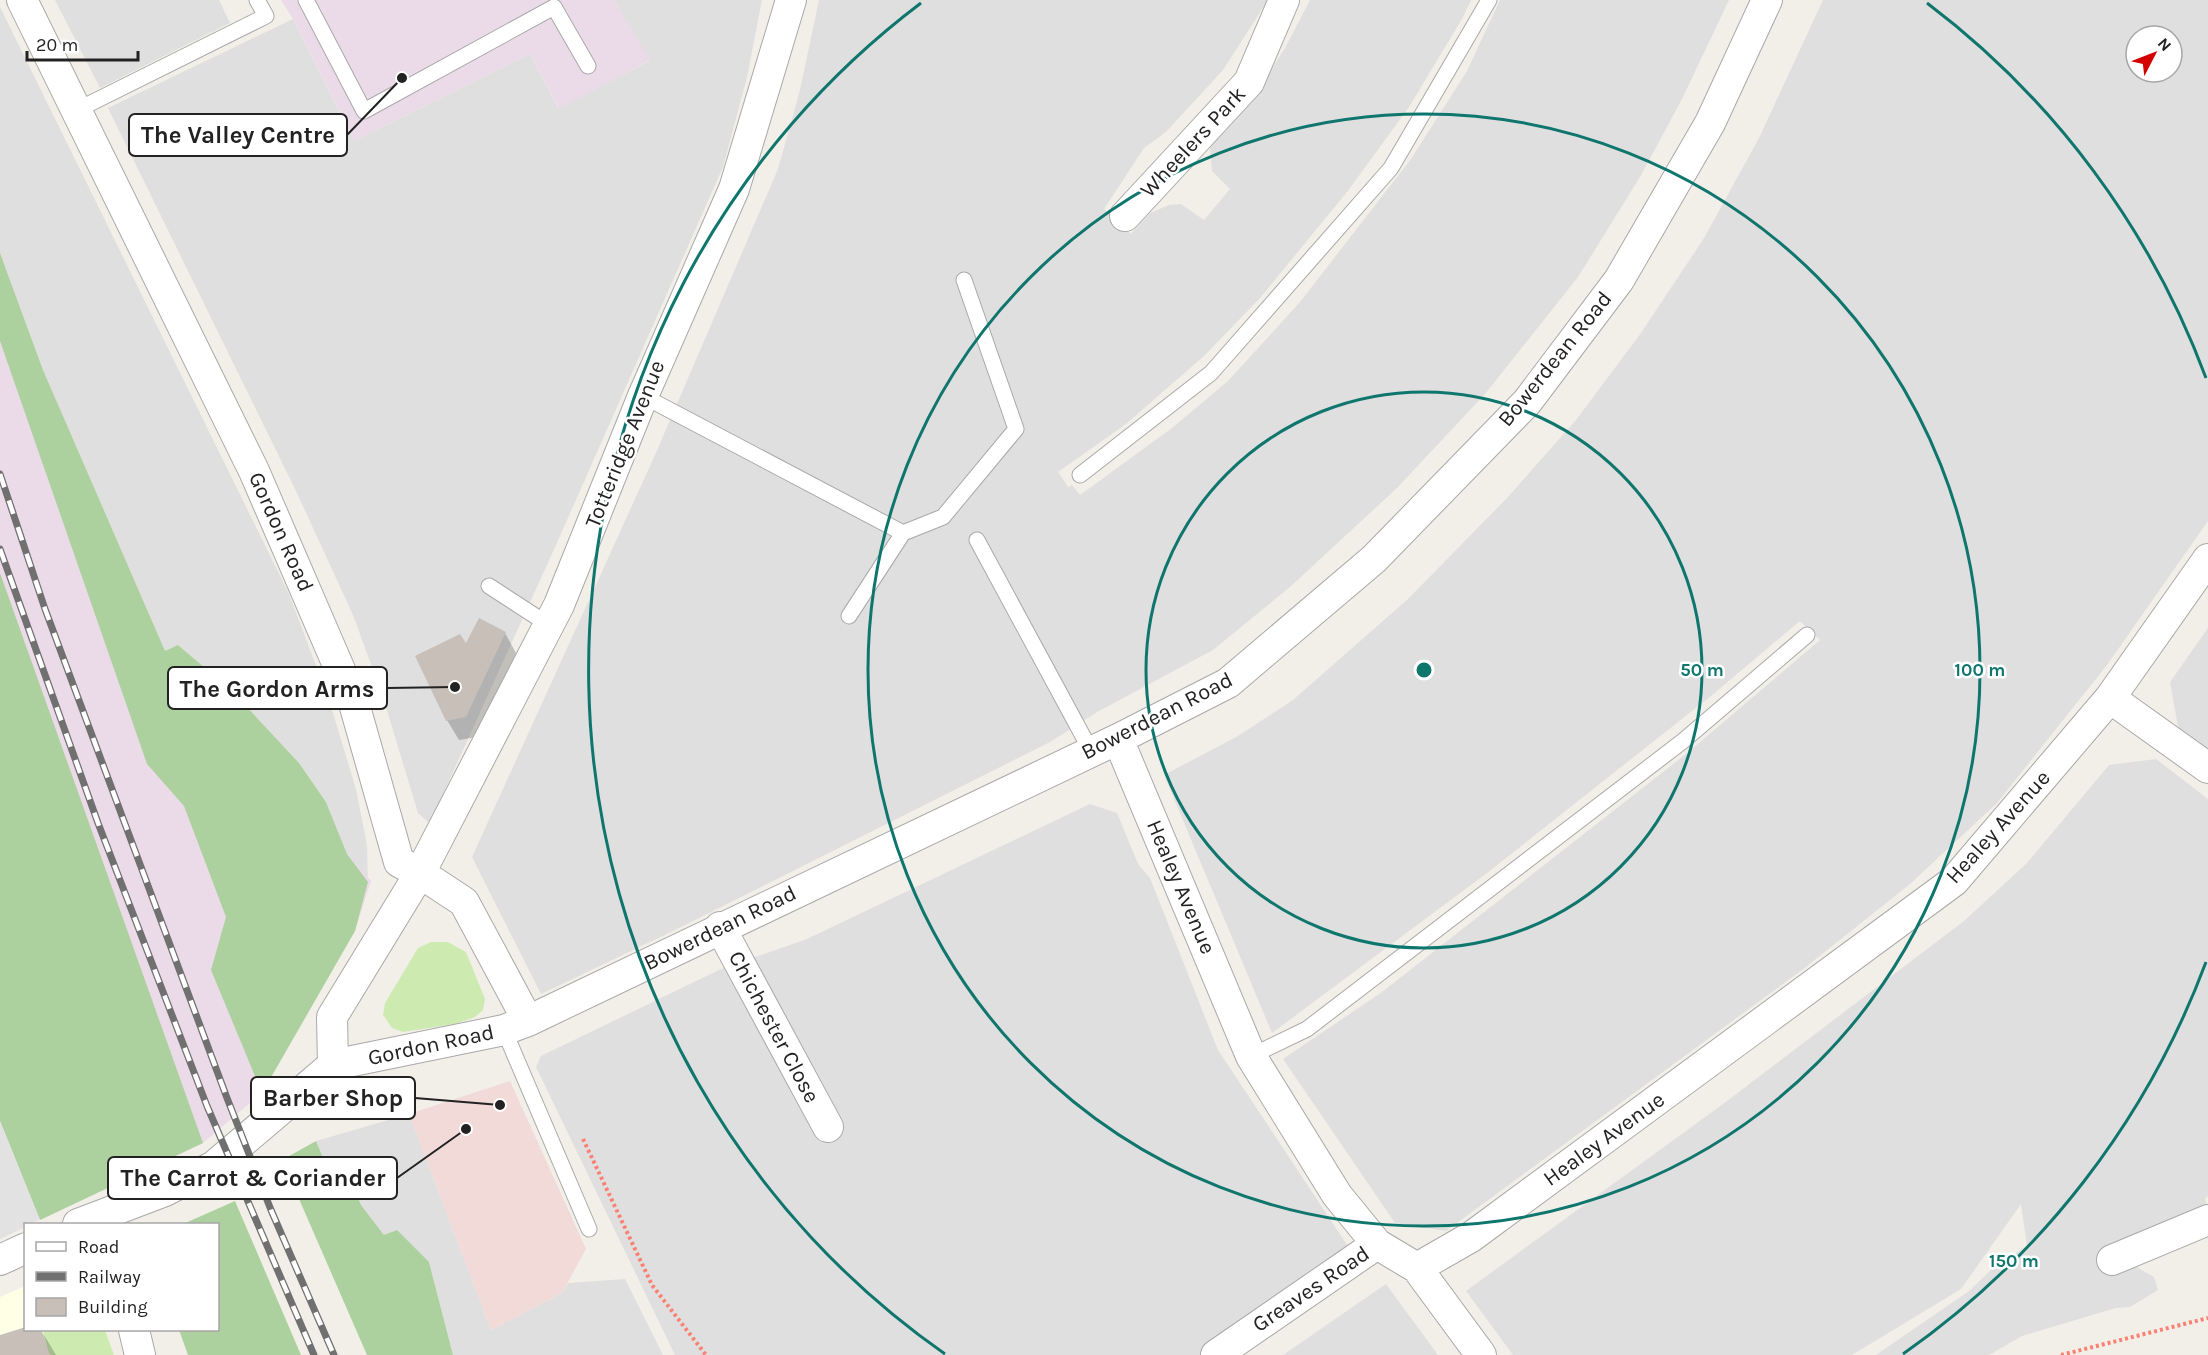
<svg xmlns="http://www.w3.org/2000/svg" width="2208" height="1355" font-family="Karla,sans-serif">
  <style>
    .residential { fill: #e0dfdf; fill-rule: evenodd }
    .commercial { fill: #f2dad9 }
    .industrial { fill: #ebdbe8 }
    .education { fill: #ffffe5 }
    .grass { fill: #cdebb0 }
    .forest { fill: #add19e }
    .parking { fill: #e2e2e2 }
    .shadow { fill: #0003 }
    .building { fill: #c7bfb8 }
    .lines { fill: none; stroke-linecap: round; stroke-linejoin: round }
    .lane-casing { stroke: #a9a9a9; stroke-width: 17 }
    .street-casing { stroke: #a9a9a9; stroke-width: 32 }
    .path { stroke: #fa8072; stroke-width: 4; stroke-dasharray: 3 3; stroke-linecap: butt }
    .lane { stroke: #fff; stroke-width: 15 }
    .street { stroke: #fff; stroke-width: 30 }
    .rail-casing { stroke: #707070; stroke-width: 7 }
    .rail { stroke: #fff; stroke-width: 4.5; stroke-dasharray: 14; stroke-linecap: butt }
    .ring { fill: none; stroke: #0f766e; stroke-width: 3 }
    .labels { text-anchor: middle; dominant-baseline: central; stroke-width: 5; stroke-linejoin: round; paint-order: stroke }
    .street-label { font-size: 22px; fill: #222; stroke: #fff }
    .centre { fill: #0f766e; stroke: #fff; stroke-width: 3 }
    .ring-label { font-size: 18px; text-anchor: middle; font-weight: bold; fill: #0f766e; stroke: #fff; stroke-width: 5; stroke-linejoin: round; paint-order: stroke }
    .leader { fill: none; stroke: #222; stroke-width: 2 }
    .callout-dot { fill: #222; stroke: #fff; stroke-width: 2 }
    .callout { fill: #fff; stroke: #222; stroke-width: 2 }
    .callout-label { font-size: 24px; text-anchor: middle; font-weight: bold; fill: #222 }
  </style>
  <rect width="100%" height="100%" fill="#f2efe9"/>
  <path class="residential" d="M55,0H219L230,23L100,88Z
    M614,0H762L747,77L723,167L556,545L433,816L428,822L418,813L383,697L353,615L296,491L108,108L293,19L354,141L530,54L558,108L649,61Z
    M819,0H1268L1223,70L1166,132L1144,148L1104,209L1131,234L1150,213L1169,205L1181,204L1204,220L1230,189L1212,171L1210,148L1258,90L1285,48L1310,0H1471L1462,19L1409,107L1347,192L1260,298L1204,356L1126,424L1058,472L1068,487L1072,485L1080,495L1172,428L1228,381L1300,302L1411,159L1467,71L1500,0H1729L1682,99L1640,177L1578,277L1485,394L1397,488L1290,587L1213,650L1099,711L1050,742L671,932L541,994L472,857L655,455L778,169L800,90Z
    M1823,0H2208V521L2107,665L1997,803L1910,884L1802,970L1446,1231L1395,1223L1283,1059L1382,992L1686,754L1820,640L1800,621L1711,696L1487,873L1272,1033L1164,775L1238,736L1293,700L1408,599L1507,498L1576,420L1641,333L1704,238L1759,138ZM2136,36H2172V72H2136Z
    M0,7L289,594L329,700L356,789L367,845L368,882L347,854L326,802L299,763L231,690L178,645L165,652L43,370L0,253Z
    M2208,628V749L2178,727L2170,682Z
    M2156,759L2208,799V1196L2205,1199L2208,1213L2116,1255L2154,1277L2158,1290L2130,1307L2116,1308L2022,1336L1989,1355H1876L1969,1291L1995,1266L2027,1246L2021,1204L1961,1289L1852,1355H1513L1466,1291L1719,1107L1964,921L2027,863L2109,765Z
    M1090,804L1117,813L1138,864L1150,878L1218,1050L1355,1257L1212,1355H675L536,1067L541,1056L721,969L807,939Z
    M409,1114L491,1330L562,1293L568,1283L625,1279L663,1355H453L429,1262L384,1235L361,1205L354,1188L338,1168L324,1160L316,1141Z
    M1386,1284L1438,1355H1283Z"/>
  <path class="commercial" d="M510,1081L586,1249L562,1293L491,1330L409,1114Z"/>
  <path class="industrial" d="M281,0H614L650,60L559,109L530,54L354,141L293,19Z
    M0,253L43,370L165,651L178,645L336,824L347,854L371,881L355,931L262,1093L203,1143L40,1220L0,1121Z"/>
  <path class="education" d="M25,1286L26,1330H43L49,1355H0V1297Z"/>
  <path class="grass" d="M431,942H448L466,952L485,999L483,1010L475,1017L455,1024L403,1032L392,1028L383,1015L385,1003L418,948Z
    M43,1330H105L114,1355H49Z"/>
  <path class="forest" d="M0,253L43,370L165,651L178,645L231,690L299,763L326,802L347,854L368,882L355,931L262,1093L211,970L226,917L184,806L147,764L0,341Z
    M0,573L203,1143L40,1220L0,1121Z
    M316,1141L324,1160L338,1168L354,1188L361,1205L384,1235L397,1230L429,1262L453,1355H367L282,1160Z
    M235,1201L301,1355H188L179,1330H218V1224H183Z"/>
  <path class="parking" d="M0,1121L40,1220L26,1224L25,1227L0,1239Z"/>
  <path class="shadow" d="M505,633L516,653L477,737L459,740L447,720L466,646Z
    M26,1330H41L56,1355H0V1337Z"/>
  <path class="building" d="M479,618L506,632L466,717L446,721L415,656L460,634L466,643Z
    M26,1327V1330H41L50,1355H0V1335Z"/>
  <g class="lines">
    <defs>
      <path id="lane" d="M306,0L364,111L554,7L588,66
        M77,110L266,16L257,0
        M643,396L903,533L943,517L1016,429L964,280
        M1080,475L1211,373L1391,168L1489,0
        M977,540L1091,751
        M489,586L549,625
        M849,616L903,533
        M504,1030L589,1229
        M1251,1056L1307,1029L1683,741L1807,635"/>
      <path id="street" d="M22,0L254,471L353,700L399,862L420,873L332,1017L333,1065
        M1125,216L1249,82L1284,0
        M2110,698L2208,768
        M1118,739L1251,1056L1337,1195L1377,1244L1417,1268L1471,1237L1954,881L2110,698L2208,559
        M720,927L828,1127
        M528,1021L464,902L420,873L559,605L643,396L734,189L791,0
        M78,1224L165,1191L214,1166L333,1065L504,1030L528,1021L1118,739L1228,683L1374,559L1527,402L1619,280L1710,123L1767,0
        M0,1260L26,1248
        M2112,1260L2208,1220
        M1417,1268L1481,1355
        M134,1330L140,1355
        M1216,1355L1377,1244"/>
    </defs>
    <use href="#lane" class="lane-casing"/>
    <use href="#street" class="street-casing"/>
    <path class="path" d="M583,1139L652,1285L706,1355
      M2061,1355L2208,1318"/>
    <use href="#lane" class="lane"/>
    <use href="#street" class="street"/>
    <defs>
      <path id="rail" d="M0,474L45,609L227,1098L271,1210L334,1355
        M0,549L98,823L207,1106L314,1355"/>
    </defs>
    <use href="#rail" class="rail-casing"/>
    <use href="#rail" class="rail"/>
  </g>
  <g class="ring">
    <circle cx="1424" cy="670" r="278"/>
    <circle cx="1424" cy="670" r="556"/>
    <path d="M2206 962A835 835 0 0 1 1903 1354M945 1354A835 835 0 0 1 921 3M1927 3A835 835 0 0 1 2206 378"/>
  </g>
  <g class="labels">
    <g class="street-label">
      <text transform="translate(1193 142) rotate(-47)">Wheelers Park</text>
      <text transform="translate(1555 359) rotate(-51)">Bowerdean Road</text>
      <text transform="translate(625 444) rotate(-68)">Totteridge Avenue</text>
      <text transform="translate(281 532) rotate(66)">Gordon Road</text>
      <text transform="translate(1157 716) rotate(-27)">Bowerdean Road</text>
      <text transform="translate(1998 827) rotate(-48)">Healey Avenue</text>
      <text transform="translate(1181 887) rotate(67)">Healey Avenue</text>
      <text transform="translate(720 928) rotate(-26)">Bowerdean Road</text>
      <text transform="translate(774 1027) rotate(62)">Chichester Close</text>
      <text transform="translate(431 1045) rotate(-12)">Gordon Road</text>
      <text transform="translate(1604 1139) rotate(-36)">Healey Avenue</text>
      <text transform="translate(1311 1289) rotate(-34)">Greaves Road</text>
    </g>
  </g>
  <circle cx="1424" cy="670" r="9" class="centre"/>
  <g class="ring-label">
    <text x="1702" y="676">50 m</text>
    <text x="1980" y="676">100 m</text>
    <text x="2014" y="1267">150 m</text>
  </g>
  <path class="leader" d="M402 78L347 135M455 687L387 688M500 1105L415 1098M466 1129L397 1178"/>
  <g class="callout-dot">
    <circle cx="402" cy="78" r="6"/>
    <circle cx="455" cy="687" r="6"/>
    <circle cx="500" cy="1105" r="6"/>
    <circle cx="466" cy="1129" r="6"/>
  </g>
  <g class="callout">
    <rect x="129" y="114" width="218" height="42" rx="6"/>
    <rect x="168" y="667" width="219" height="42" rx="6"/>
    <rect x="251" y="1077" width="164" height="42" rx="6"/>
    <rect x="108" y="1157" width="289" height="42" rx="6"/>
  </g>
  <g class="callout-label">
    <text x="238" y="143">The Valley Centre</text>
    <text x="277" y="697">The Gordon Arms</text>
    <text x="333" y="1106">Barber Shop</text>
    <text x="253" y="1186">The Carrot &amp; Coriander</text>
  </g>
  <rect x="24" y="1223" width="195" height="108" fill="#ffffff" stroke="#a7a7a7" stroke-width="1.5"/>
  <rect x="36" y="1242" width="30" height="9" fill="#ffffff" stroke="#a7a7a7" stroke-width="1.5"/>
  <text x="78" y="1253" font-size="18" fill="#222222">Road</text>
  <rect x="36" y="1272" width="30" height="9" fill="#707070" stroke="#a7a7a7" stroke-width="1.5"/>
  <text x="78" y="1283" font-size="18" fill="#222222">Railway</text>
  <rect x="36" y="1298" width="30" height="18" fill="#c7bfb8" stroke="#a7a7a7" stroke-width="1.5"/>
  <text x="78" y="1313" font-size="18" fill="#222222">Building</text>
  <g transform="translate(2154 54) rotate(48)"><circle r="28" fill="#ffffff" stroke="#a7a7a7" stroke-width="1.5"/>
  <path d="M0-4.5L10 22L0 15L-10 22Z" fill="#d40000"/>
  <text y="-9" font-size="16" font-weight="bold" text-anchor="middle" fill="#222222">N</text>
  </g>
  <path d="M27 51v9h111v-9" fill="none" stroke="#222222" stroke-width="3"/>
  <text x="36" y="51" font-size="18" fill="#222222" stroke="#ffffff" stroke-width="4.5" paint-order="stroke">20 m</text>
</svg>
